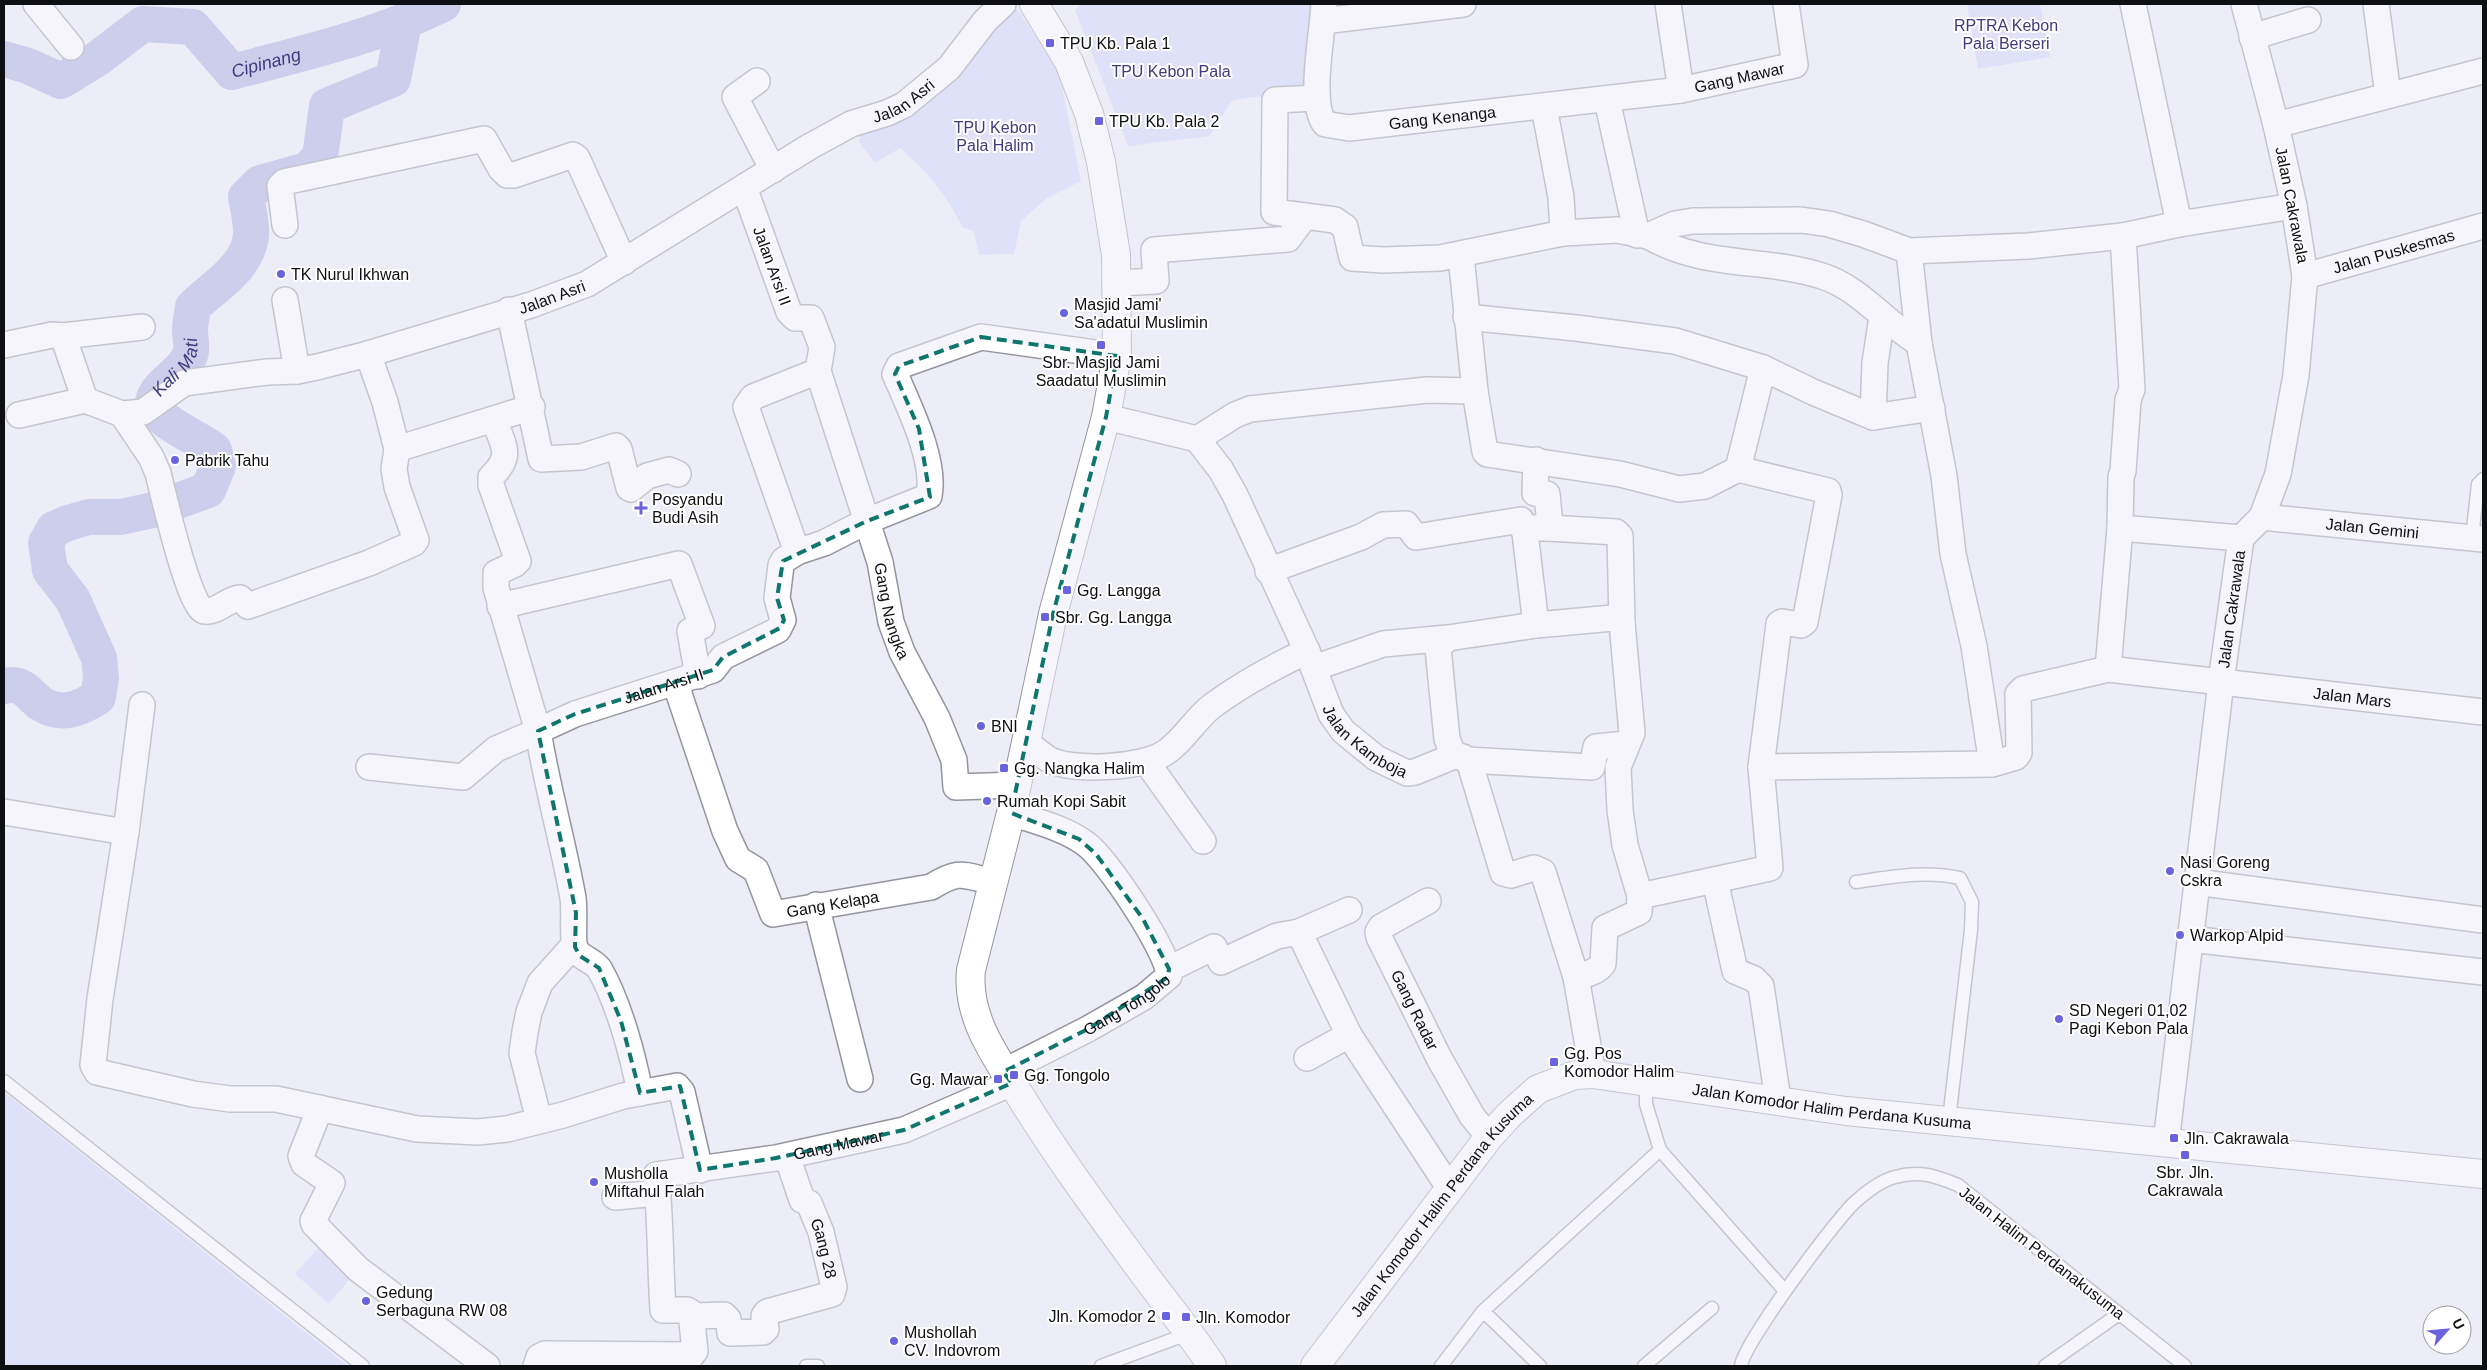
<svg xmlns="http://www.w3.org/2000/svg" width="2487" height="1370" font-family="Arial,sans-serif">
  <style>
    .green { fill: #cfd3f8 }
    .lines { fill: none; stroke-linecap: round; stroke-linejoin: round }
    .river { stroke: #a5a9de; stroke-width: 36 }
    .service-casing { stroke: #94959f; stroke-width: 15 }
    .minor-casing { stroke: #94959f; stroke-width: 28 }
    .tertiary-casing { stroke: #94959f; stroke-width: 30 }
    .service { stroke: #fff; stroke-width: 12 }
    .minor { stroke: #fff; stroke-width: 25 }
    .tertiary { stroke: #fff; stroke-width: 28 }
    .marked { fill: none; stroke: #0f766e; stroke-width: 4; stroke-dasharray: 10 6; stroke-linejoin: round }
    .poi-dot { fill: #6964dd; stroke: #fff; stroke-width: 2 }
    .labels { text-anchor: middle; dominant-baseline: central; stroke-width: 4; stroke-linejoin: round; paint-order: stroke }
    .park-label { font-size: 16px; fill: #3d3c7d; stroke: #fff }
    .poi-label { font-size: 16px; fill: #0e0f12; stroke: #fff; text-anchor: start }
    .street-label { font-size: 16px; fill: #0e0f12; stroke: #fff }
    .water-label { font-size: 18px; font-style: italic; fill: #3d3c7d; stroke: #fff }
  </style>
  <rect width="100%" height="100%" fill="#ecedf7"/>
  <path class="green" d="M1014,4L1059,72L1081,181L1047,198L1021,221L1014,254L979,255L974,231L962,227C946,192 927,173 900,148L875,163L859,142L861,133Z
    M1082,4H1315L1313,94C1286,96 1258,94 1232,101L1209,136L1128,146L1075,10Z
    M1967,4H2040L2050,57L1978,69Z
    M4,1092L348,1366H4Z
    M318,1248L351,1278L329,1304L295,1274Z"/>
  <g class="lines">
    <g class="river">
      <path id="s1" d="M4,59L28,66L61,81L97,59L143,24L193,27L232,72C304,53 375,37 443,4"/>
      <path id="s2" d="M4,686C23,681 28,694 40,703C61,717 80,709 98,697L101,678L99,658L73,600L50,570L46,543L54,529L68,523L89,517H121L153,510L208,490L218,466L214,450C192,435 170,427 152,408C153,383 182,376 190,355C193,348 190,338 190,331C190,323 192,315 193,307C214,286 247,269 251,236C252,224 248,209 246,197L260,183L307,170L320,157L327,106L393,79L404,23"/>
    </g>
    <defs>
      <path id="service" d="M2472,538L2478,484L2483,479
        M1856,882C1891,877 1925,870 1960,878L1972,902L1971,930L1949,1120
        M4,1081L363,1366
        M1646,1081V1104L1660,1150
        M1483,1311L1540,1366
        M806,1366H818
        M1101,1366L1190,1333
        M1441,1366L1483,1311L1660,1150L1785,1291
        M1644,1366L1712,1308
        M1741,1366C1743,1344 1834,1222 1854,1203C1866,1192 1880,1181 1895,1177C1920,1170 1935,1176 1958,1185L2185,1366
        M2045,1366L2119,1314"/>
      <g id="minor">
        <path d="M36,4L71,47"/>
        <path id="s3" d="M1324,4C1323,32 1308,103 1325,124L1349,128L1681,90L1795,65L1786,4"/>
        <path d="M1668,4L1681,90"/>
        <path d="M2133,4L2179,224L2294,206"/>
        <path d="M2376,4L2388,95"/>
        <path d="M1323,21L1463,4"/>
        <path d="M2252,37L2308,20"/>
        <path d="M757,81L735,97L773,170"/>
        <path d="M1317,98L1275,100L1274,212L1335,220L1345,227L1352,258L1383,260L1440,258L1563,233L1561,197L1544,107"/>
        <path d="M1607,100L1637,235"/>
        <path d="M2276,125L2483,71"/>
        <path d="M285,225L280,186L284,182L484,139L501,169L507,175H514L573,155L577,158L624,262"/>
        <path d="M1563,233L1617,230L1648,236L1675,224L1693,221L1801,220L1829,224L1863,234L1909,251L2028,246L2123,236"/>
        <path d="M1648,236C1706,269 1761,257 1822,276C1860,288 1885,323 1919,343"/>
        <path d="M1909,251L1919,343L1944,476L1953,554L1974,646L1992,764"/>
        <path d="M1461,256L1475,391L1485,452L1487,454L1620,474L1679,489L1705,486L1738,469L1763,368L1813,392L1873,417L1932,408"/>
        <path id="s4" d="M2305,276L2483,226"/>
        <path d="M1118,283L1156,281L1154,250L1288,239L1305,216"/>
        <path d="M285,300L297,371"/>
        <path d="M509,310L541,459L581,457L616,446L619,449L629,488L631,489L647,476L669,470L678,474"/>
        <path d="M1466,317L1576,328L1675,341L1763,368"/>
        <path d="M63,336L142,327"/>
        <path id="s5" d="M4,345L52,335L63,336L85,400L122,414L143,412L184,383L267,372L297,371L317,367L368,354L531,305L587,284L809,147L851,124L887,113L904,105L949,68L985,21L1003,4"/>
        <path id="s6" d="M818,371L880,562L891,622L902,652L937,718L954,760L956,787L1017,785"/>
        <path d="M122,414L151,457L158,473C163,493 189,607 204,611C217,613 227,599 240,598L248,606L369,563L414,543L416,540L397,487L394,469L397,449L385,402L368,354"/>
        <path d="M19,415L85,400"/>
        <path id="s7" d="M1106,417L1197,439L1221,470L1235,495L1307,651L1331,714L1343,731L1376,758L1407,773L1415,772L1454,756L1447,739L1438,648L1448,638L1536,625L1613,618L1622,623L1632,733L1618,767L1620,810L1625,845L1640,896"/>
        <path d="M1873,417L1875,363L1882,317"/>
        <path d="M1197,439L1235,415L1250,409L1427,390L1475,391"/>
        <path d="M397,449L532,407"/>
        <path d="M1738,469L1828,491L1829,495L1805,622L1801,625L1782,622L1779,624L1761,767"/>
        <path id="s8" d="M2262,517L2483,539"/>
        <path d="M1549,528L1616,532L1620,536L1622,623"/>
        <path d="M2120,528L2241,538"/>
        <path d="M797,552L824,543L867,521L929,496C936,460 909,407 895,374L899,366L981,337L1117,356"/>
        <path d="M1268,571L1361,537L1383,525L1406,524L1416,537L1521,520L1525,533"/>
        <path d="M500,606L679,564L702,626L690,631L698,676"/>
        <path d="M1536,625L1525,533L1527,528H1549L1550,526L1547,494L1535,493L1536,460"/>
        <path d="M1314,668L1383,644L1448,638"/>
        <path d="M2108,669L2120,528L2121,477L2123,471L2128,400L2132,389L2123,236L2179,224"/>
        <path id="s9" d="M679,683V694L725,831L738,859L756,870L773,914L931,887C960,869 962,875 993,882"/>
        <path d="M142,705L126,832L100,999L93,1065L97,1072L193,1094L230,1099H276L417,1129L478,1132L507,1129L563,1115L623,1096L677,1086L682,1092L700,1170"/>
        <path d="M1027,743C1034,748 1041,754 1048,759C1072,772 1140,768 1163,754C1181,744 1195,719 1212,706C1242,684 1273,667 1307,651"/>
        <path d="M1454,756L1463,757L1470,764L1503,873L1511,875L1534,868L1543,872L1576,977L1593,1074"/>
        <path d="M1467,760L1592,767L1596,747L1627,744"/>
        <path d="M1146,761L1203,841"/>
        <path d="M369,767L463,777L496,749L538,731L496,588V573L515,564L518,561L491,485V477C514,455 503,446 494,419"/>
        <path d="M4,812L126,832"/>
        <path d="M1715,880L1735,971L1754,979L1761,986L1778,1100"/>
        <path d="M2196,882L2483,920"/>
        <path id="s10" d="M1428,901L1381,927L1378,932L1379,937L1439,1058L1472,1116L1489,1137"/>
        <path d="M816,905L860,1079"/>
        <path d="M1299,932L1349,1035L1450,1189"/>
        <path d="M2190,939L2483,972"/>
        <path d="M1169,969L1214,947L1221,962L1277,936L1299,932L1349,910"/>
        <path id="s11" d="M1576,977C1586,974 1596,973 1603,964L1605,928L1639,912L1640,896L1770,868L1761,767L1992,764L2016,757L2019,753L2018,694L2023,689L2108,669L2483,712"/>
        <path d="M1307,1058L1349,1035"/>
        <path id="s12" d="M1003,1072L1088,1029L1144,997L1169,976C1169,952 1106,858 1086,844C1065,828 1035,821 1011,813"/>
        <path id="s13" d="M640,1093C633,1055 619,1004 600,970C594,960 580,959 575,948C572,940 575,911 573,898C563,842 547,787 538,731L575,714L713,670L723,657L778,630L783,620L777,598L781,565L784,560L797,552L746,407L753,397L818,371L822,347L811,318H795L789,312L744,187"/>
        <path d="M320,1108L301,1156L304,1164L332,1183L313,1221L314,1224L358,1269L487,1366"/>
        <path d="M539,1120L522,1053L525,1032L529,1012L540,983L574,945"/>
        <path id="s14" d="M2166,1143L2221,682L2241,538L2262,517L2278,474L2296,375L2305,276L2294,206L2276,125L2244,4"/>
        <path id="s15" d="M787,1156L802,1200L809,1203L821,1232L834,1287L832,1294L767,1312L764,1316L766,1329L763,1332L730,1333L728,1319L724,1315L696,1316L687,1310H663C660,1265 661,1220 656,1175L776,1158L904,1130L1012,1083"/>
        <path d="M615,1197L658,1193"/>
        <path d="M536,1366L539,1357L545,1354L692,1355L695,1351L691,1313"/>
      </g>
      <g id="tertiary">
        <path d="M1034,4L1069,62L1089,114L1101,162L1116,255L1117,356L1106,417L1053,614L1011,813L971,970C966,1017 996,1057 1019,1094C1058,1158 1103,1218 1147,1278C1169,1307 1192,1335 1212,1366"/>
        <path id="s16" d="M1315,1366L1489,1137L1509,1115L1538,1089L1575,1075L1593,1074L1846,1111L2483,1174"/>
      </g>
    </defs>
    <use href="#service" class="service-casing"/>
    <use href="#minor" class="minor-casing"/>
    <use href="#tertiary" class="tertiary-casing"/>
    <use href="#service" class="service"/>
    <use href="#minor" class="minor"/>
    <use href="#tertiary" class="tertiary"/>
  </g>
  <path d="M0 0H2487V1370H0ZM981,337L1117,356L1106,417L1053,614L1011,813L1079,839L1096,854L1143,919L1169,969L1168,977L1088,1029L1003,1072L1012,1083L904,1130L776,1158L700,1170L680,1086L640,1093L621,1021L599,968L580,956L575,947L576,913L538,731L575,714L713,670L723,657L780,628L784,620L777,598L783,561L867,521L930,497L919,429L895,374L899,366Z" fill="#ecedf7" fill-opacity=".55" fill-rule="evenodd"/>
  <path class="marked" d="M981,337L1117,356L1106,417L1053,614L1011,813L1079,839L1096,854L1143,919L1169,969L1168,977L1088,1029L1003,1072L1012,1083L904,1130L776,1158L700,1170L680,1086L640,1093L621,1021L599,968L580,956L575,947L576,913L538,731L575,714L713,670L723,657L780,628L784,620L777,598L783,561L867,521L930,497L919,429L895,374L899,366Z"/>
  <g class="poi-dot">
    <rect x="1045" y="38" width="10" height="10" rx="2.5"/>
    <rect x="1094" y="116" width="10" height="10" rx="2.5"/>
    <circle cx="281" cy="274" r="5"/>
    <circle cx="1064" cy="313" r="5"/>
    <rect x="1096" y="340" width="10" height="10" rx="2.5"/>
    <circle cx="175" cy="460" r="5"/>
    <path d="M638.5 500.5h5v5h5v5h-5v5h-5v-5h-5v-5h5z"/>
    <rect x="1062" y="585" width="10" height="10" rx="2.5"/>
    <rect x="1040" y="612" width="10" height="10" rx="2.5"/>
    <circle cx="981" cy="726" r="5"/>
    <rect x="999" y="763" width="10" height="10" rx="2.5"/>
    <circle cx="987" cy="801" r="5"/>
    <circle cx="2170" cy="871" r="5"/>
    <circle cx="2180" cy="935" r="5"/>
    <circle cx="2059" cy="1019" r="5"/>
    <rect x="1549" y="1057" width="10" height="10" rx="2.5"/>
    <rect x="1009" y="1070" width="10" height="10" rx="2.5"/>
    <rect x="993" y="1074" width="10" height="10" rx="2.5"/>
    <rect x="2169" y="1133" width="10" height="10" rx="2.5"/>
    <rect x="2180" y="1150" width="10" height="10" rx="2.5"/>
    <circle cx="594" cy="1182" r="5"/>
    <circle cx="366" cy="1301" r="5"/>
    <rect x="1161" y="1311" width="10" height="10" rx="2.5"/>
    <rect x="1181" y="1312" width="10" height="10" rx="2.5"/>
    <circle cx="894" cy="1341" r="5"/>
  </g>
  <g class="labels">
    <g class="park-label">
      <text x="2006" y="25">RPTRA Kebon<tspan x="2006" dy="18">Pala Berseri</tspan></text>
      <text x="1171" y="71">TPU Kebon Pala</text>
      <text x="995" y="127">TPU Kebon<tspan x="995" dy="18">Pala Halim</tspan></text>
    </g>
    <g class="poi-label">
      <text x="1060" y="43">TPU Kb. Pala 1</text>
      <text x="1109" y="121">TPU Kb. Pala 2</text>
      <text x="291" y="274">TK Nurul Ikhwan</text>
      <text x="1074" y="304">Masjid Jami'<tspan x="1074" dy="18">Sa'adatul Muslimin</tspan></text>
      <text x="1101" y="362" text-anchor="middle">Sbr. Masjid Jami<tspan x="1101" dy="18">Saadatul Muslimin</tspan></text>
      <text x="185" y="460">Pabrik Tahu</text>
      <text x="652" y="499">Posyandu<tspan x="652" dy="18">Budi Asih</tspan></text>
      <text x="1077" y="590">Gg. Langga</text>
      <text x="1055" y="617">Sbr. Gg. Langga</text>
      <text x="991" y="726">BNI</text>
      <text x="1014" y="768">Gg. Nangka Halim</text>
      <text x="997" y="801">Rumah Kopi Sabit</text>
      <text x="2180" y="862">Nasi Goreng<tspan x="2180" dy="18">Cskra</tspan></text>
      <text x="2190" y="935">Warkop Alpid</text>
      <text x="2069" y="1010">SD Negeri 01,02<tspan x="2069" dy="18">Pagi Kebon Pala</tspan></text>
      <text x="1564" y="1053">Gg. Pos<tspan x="1564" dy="18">Komodor Halim</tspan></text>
      <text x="1024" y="1075">Gg. Tongolo</text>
      <text x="988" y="1079" text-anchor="end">Gg. Mawar</text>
      <text x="2184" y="1138">Jln. Cakrawala</text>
      <text x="2185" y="1172" text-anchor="middle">Sbr. Jln.<tspan x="2185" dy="18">Cakrawala</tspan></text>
      <text x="604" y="1173">Musholla<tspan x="604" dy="18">Miftahul Falah</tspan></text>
      <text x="376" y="1292">Gedung<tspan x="376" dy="18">Serbaguna RW 08</tspan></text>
      <text x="1156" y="1316" text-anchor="end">Jln. Komodor 2</text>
      <text x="1196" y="1317">Jln. Komodor</text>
      <text x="904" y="1332">Mushollah<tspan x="904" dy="18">CV. Indovrom</tspan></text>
    </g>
    <g class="street-label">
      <text stroke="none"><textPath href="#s3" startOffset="540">Gang Mawar</textPath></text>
      <text stroke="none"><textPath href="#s5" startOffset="1022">Jalan Asri</textPath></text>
      <text stroke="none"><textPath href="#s3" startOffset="240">Gang Kenanga</textPath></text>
      <text transform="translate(2292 205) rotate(79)">Jalan Cakrawala</text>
      <text stroke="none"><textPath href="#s4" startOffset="92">Jalan Puskesmas</textPath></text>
      <text transform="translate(772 266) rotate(70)">Jalan Arsi II</text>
      <text stroke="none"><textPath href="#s5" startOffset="618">Jalan Asri</textPath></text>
      <text stroke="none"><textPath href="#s8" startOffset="111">Jalan Gemini</textPath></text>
      <text stroke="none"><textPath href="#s6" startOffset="251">Gang Nangka</textPath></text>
      <text stroke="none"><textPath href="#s14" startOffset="538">Jalan Cakrawala</textPath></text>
      <text stroke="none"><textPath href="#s13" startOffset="518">Jalan Arsi II</textPath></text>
      <text stroke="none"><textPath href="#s11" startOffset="1015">Jalan Mars</textPath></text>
      <text stroke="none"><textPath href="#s7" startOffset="445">Jalan Kamboja</textPath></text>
      <text stroke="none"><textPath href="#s9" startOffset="315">Gang Kelapa</textPath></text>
      <text stroke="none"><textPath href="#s12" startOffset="141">Gang Tongolo</textPath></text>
      <text stroke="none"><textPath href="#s10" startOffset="146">Gang Radar</textPath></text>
      <text stroke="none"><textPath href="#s16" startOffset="655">Jalan Komodor Halim Perdana Kusuma</textPath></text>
      <text stroke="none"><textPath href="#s15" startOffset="675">Gang Mawar</textPath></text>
      <text stroke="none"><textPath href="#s16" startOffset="205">Jalan Komodor Halim Perdana Kusuma</textPath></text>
      <text stroke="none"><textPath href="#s15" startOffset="102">Gang 28</textPath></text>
      <text transform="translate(2042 1253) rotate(38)">Jalan Halim Perdanakusuma</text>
    </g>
    <g class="water-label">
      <text stroke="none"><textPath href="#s1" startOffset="306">Cipinang</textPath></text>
      <text stroke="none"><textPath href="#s2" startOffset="616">Kali Mati</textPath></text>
    </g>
  </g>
  <rect width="2487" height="1370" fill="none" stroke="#0e0f12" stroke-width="10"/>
  <g transform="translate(2447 1330) rotate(63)"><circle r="24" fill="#ffffff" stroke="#9f9fa0"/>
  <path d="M0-4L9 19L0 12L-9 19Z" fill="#6964dd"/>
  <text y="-8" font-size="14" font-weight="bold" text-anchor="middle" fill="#0e0f12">U</text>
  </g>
</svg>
